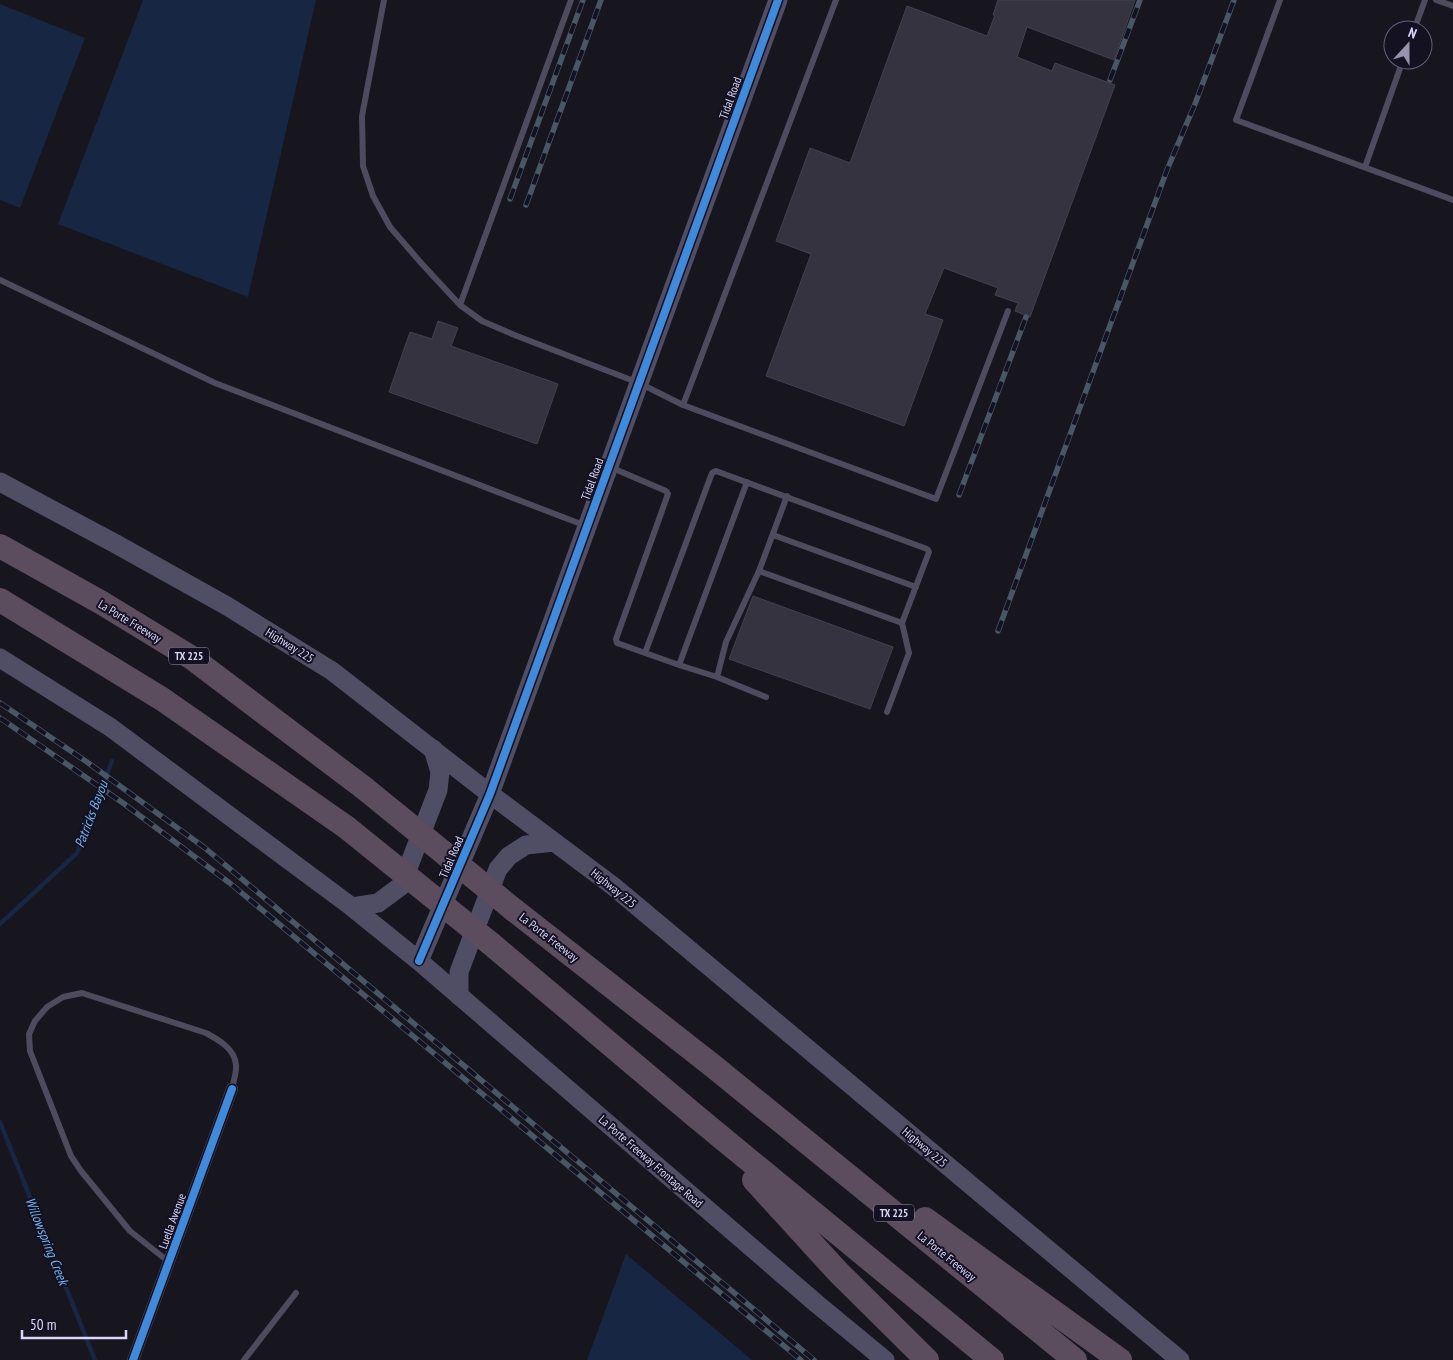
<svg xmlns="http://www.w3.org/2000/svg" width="1453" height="1360" font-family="'PT Sans Narrow',sans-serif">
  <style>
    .water { fill: #162643 }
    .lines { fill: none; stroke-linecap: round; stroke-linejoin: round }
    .stream { stroke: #162643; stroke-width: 4.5 }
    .building { fill: #353340; stroke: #434151 }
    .lane { stroke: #4d4b5d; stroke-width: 6 }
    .street { stroke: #4d4b5d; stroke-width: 12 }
    .secondary { stroke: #504e64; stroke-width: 19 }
    .highway { stroke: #5b4c5e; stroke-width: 24 }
    .rail-casing { stroke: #475765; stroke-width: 5.5 }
    .rail { stroke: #141122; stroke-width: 4; stroke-dasharray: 11; stroke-linecap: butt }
    .highway-bridge { stroke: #5b4c5e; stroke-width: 24 }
    .cycleway-casing { stroke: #141122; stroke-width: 11 }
    .cycleway { stroke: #408adc; stroke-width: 8 }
    .labels { text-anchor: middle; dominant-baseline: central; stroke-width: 4; stroke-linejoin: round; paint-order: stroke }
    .shield { fill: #141122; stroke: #9f9cb9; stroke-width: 1 }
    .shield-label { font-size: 11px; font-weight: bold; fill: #dbd7fa }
    .street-label { font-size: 12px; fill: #dbd7fa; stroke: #141122 }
    .water-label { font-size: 14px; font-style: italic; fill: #72b2ed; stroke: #141122 }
  </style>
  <rect width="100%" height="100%" fill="#17151e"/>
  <path class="water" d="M143,0H316L248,297L58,224Z
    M0,4L85,38L20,208L0,200Z
    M626,1254L752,1360H587Z"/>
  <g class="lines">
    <path class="stream" d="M0,924L77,853L112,761
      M0,1122L95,1360"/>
  </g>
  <path class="building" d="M998,0H1135L1114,60L1027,27L1017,57L1052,71L1055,63L1115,85L1030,317L1015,311L1018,303L995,295L998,288L944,268L925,314L943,320L904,426L766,376L811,254L776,241L810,148L850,163L907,6L987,36L995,15H993Z
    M438,321L458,328L451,346L558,384L537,444L389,392L410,332L432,339Z
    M753,596L893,647L870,709L729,659Z"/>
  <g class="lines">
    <path class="lane" d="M384,0L362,116L363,166L373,196L390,227L422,264L460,305
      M571,0L460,305L482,321L517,336L639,383L683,405L936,499L1008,311
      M1280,0L1236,120L1453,200
      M1436,0L1453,6
      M1414,30L1425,0
      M1365,167L1403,60
      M0,280L215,383L586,526
      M683,405L836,0
      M610,467L666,491L668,494L616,639L617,643L679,665L717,677L766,697
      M773,535L916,587
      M645,653L712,473L716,471L927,549L929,552L902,623L759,571
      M679,665L747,482
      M717,677L726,642L759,571L787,496
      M887,712L909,653L902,623
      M169,1262L130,1231L81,1171L71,1156L30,1051L29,1034L35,1021L47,1007L63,997L82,993L206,1033C219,1040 235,1049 236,1065C237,1072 233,1082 232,1089
      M244,1360L296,1293"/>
    <path class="street" d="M133,1360L232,1089"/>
    <path class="secondary" d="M0,482L116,544L227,606L332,671L490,794L613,886L1180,1360
      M0,658L110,727L352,907L419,961L817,1304L885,1360
      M352,907L378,903L401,886L438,790L440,772L433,749
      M419,961L490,794L778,0
      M459,996V972L498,869L509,856L526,845L554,842"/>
    <path class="highway" d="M0,546L102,603L192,658L364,788
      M0,600L162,699L346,827
      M514,910L713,1066L1075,1360
      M490,943L693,1114L992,1360
      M754,1180L839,1273L927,1360
      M925,1219L1120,1360"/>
    <defs>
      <path id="rail" d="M1110,80L1140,0
        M510,199L583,0
        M526,205L601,0
        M959,495L1026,317
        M998,631L1167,170L1195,104L1234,0
        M0,703L87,762L205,848L814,1360
        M0,718L123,803L231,884L801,1360"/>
    </defs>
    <use href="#rail" class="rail-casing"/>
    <use href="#rail" class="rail"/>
    <path class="highway-bridge" d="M364,788L514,910
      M346,827L490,943"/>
    <defs>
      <path id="cycleway" d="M419,961L490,794L778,0
        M133,1360L232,1089"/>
    </defs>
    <use href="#cycleway" class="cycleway-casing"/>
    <use href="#cycleway" class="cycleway"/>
  </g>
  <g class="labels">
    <g class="shield">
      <rect x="169" y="647.5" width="40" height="17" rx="4"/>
      <rect x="874" y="1204.5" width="40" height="17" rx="4"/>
    </g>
    <g class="shield-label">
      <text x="189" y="656">TX 225</text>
      <text x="894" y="1213">TX 225</text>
    </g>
    <g class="street-label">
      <text transform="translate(730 98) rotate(-70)">Tidal Road</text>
      <text transform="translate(592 479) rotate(-70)">Tidal Road</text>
      <text transform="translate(130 621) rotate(31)">La Porte Freeway</text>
      <text transform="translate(290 645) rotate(32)">Highway 225</text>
      <text transform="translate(451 857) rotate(-67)">Tidal Road</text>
      <text transform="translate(614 888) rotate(39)">Highway 225</text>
      <text transform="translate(549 937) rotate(38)">La Porte Freeway</text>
      <text transform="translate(925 1147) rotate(40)">Highway 225</text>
      <text transform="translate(651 1161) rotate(41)">La Porte Freeway Frontage Road</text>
      <text transform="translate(172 1221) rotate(-70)">Luella Avenue</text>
      <text transform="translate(947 1256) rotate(39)">La Porte Freeway</text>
    </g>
    <g class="water-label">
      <text transform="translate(91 814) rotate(-69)">Patricks Bayou</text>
      <text transform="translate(47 1241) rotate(68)">Willowspring Creek</text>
    </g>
  </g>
  <g transform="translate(1408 45) rotate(21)"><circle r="24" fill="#141122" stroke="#646078"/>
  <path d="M0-4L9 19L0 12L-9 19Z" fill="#9693ad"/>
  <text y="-8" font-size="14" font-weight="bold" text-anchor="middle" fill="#dbd7fa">N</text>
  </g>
  <path d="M22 1330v8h104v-8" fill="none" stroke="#dbd7fa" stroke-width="2.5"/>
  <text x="30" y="1330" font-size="15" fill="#dbd7fa" stroke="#141122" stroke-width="4" paint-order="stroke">50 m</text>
</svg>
